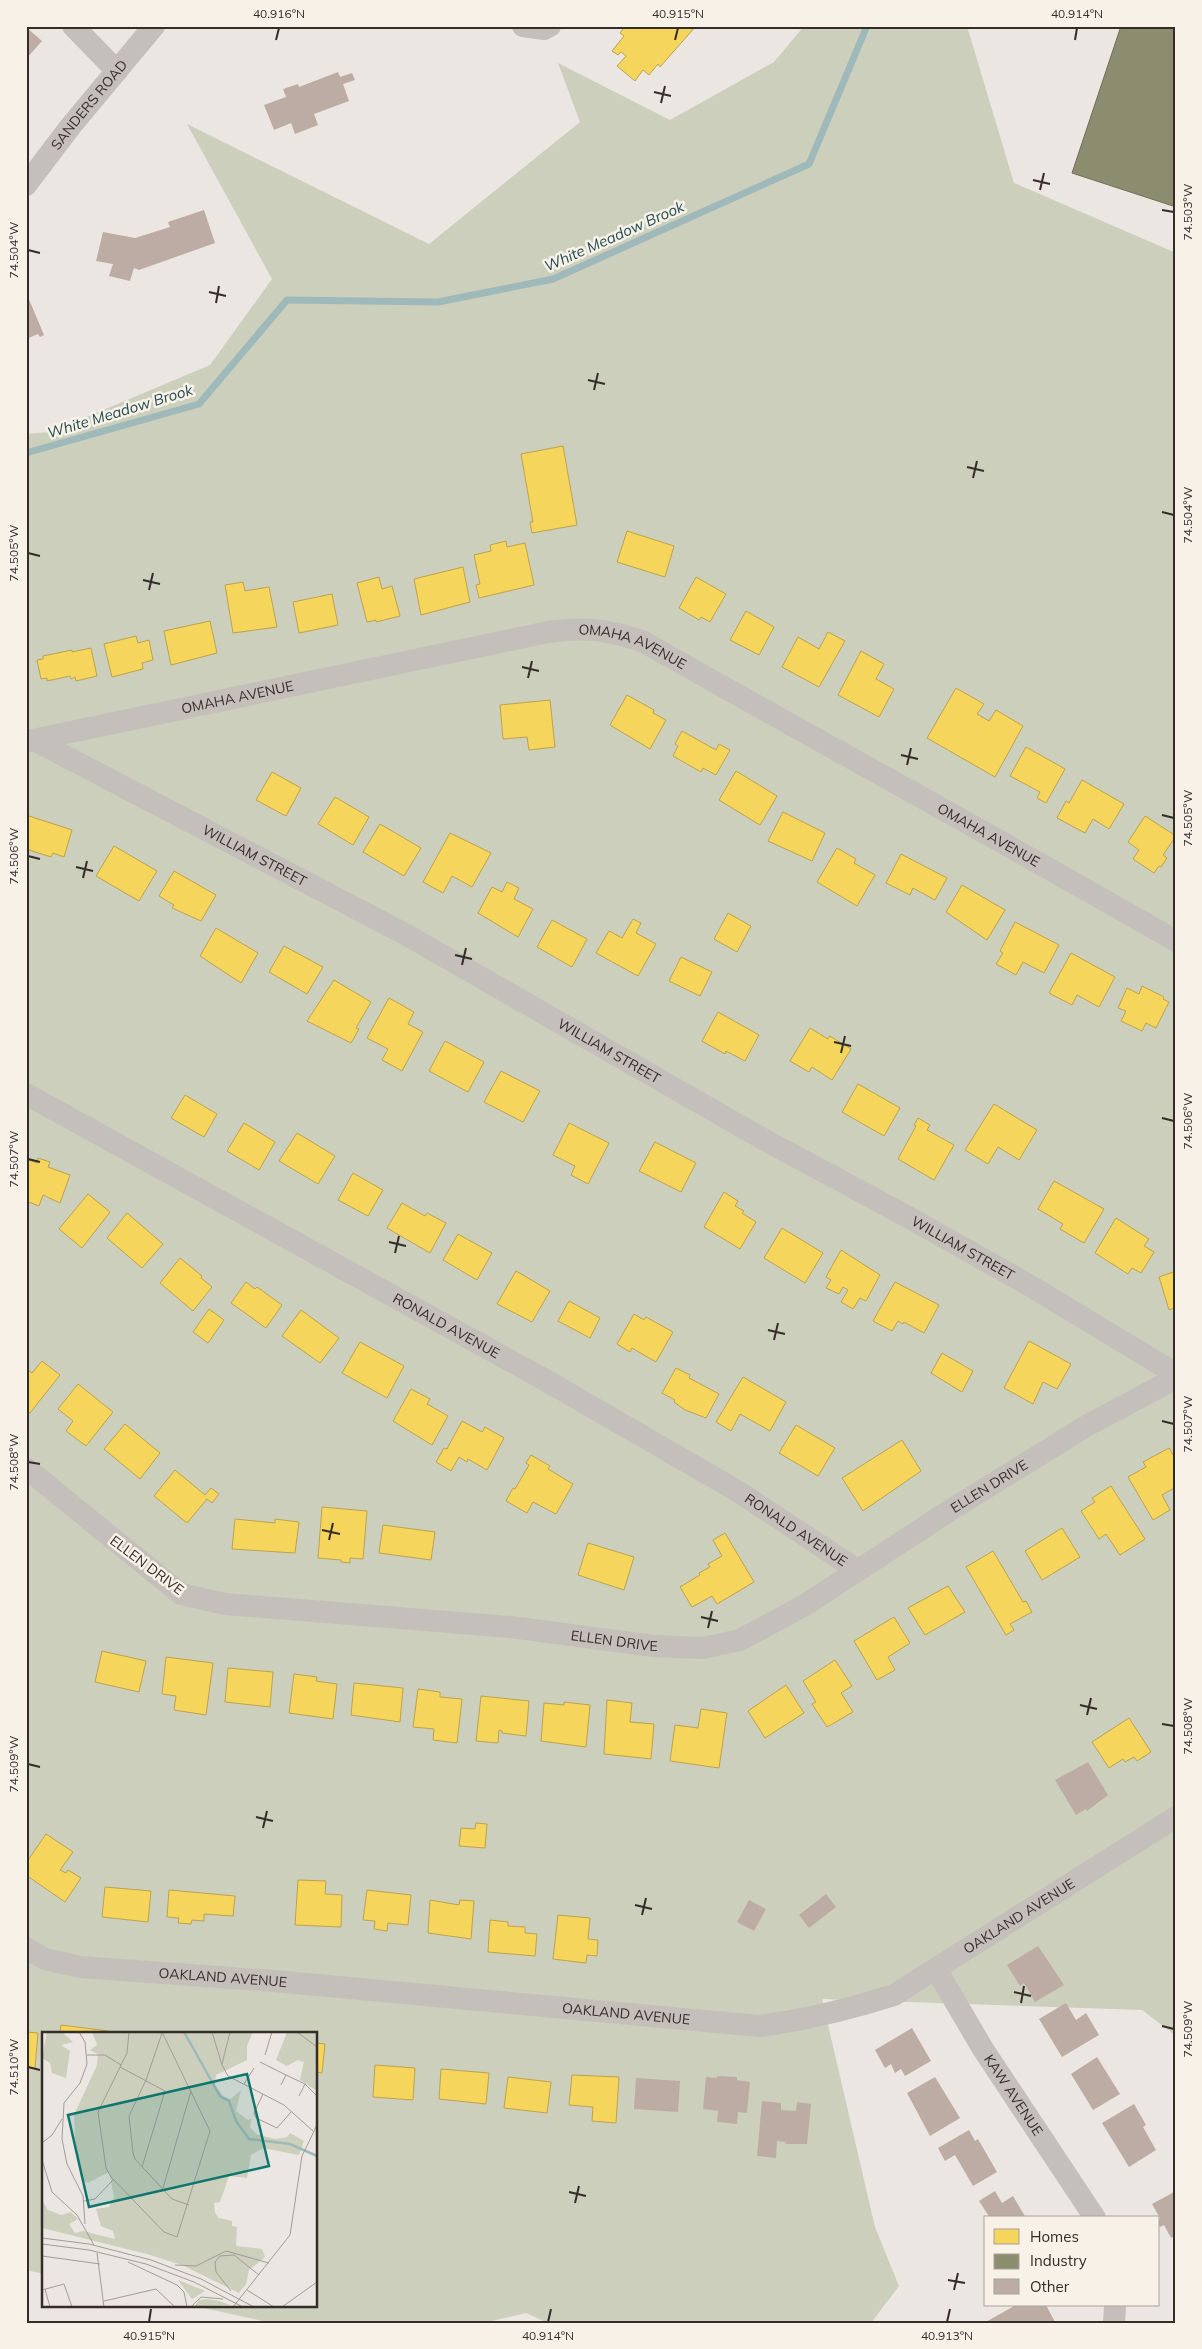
<svg xmlns="http://www.w3.org/2000/svg" width="1202" height="2349" font-family="Mulish,sans-serif">
  <style>
    .green { fill: #cccfbc }
    .homes { fill: #f6d55c; stroke: #bca24d }
    .industry { fill: #8c8c6e; stroke: #726f59 }
    .lines { fill: none; stroke-linecap: round; stroke-linejoin: round }
    .stream { stroke: #9fb9ba; stroke-width: 7 }
    .building { fill: #bdaca4 }
    .street { stroke: #c4bfba; stroke-width: 22 }
    .ticks { fill: none; stroke: #342c29; stroke-width: 2 }
    .labels { text-anchor: middle; dominant-baseline: central; stroke-width: 5; stroke-linejoin: round; paint-order: stroke }
    .street-label { font-size: 14px; fill: #342c29; stroke: #f7f1e8 }
    .water-label { font-size: 15px; font-style: italic; fill: #234d51; stroke: #f7f1e8 }
    .inset-river { fill: none; stroke: #9fb9ba; stroke-width: 2.5 }
    .inset-road { fill: none; stroke: #a29c97; stroke-width: 1 }
    .view { fill: #0f766e; fill-opacity: 0.15; stroke: #0f766e; stroke-width: 2.5 }
    .inset-edge { fill: none; stroke: #342c29; stroke-width: 2.5 }
    .neatline { fill: none; stroke: #342c29; stroke-width: 2 }
    .ticks-label { font-size: 12px; text-anchor: middle; fill: #342c29 }
  </style>
  <rect width="100%" height="100%" fill="#ebe6e1"/>
  <path class="green" d="M804,26H967L1014,183L1176,253V2036L1142,2010L822,1999L875,2227L899,2286L871,2323H548L526,2313L483,2323H272L190,2305H316V2033H44V2274L26,2270V434L51,432L210,365L272,279L187,124L429,244L580,122L558,63L670,120L774,62Z"/>
  <path class="homes" d="M625,26H696L660,67L658,64L649,75L643,70L635,81L617,66L626,56L621,52L618,55L612,51L624,36L620,33Z
    M563,446L577,525L532,533L530,522H533L521,454Z
    M627,531L674,546L665,577L617,562Z
    M506,541L507,547L525,543L534,585L479,598L476,585L480,584L474,555L491,551L490,545Z
    M463,567L470,602L421,615L414,579Z
    M379,577L382,589L392,586L400,616L376,622V620L367,622L357,583Z
    M696,577L726,594L710,622L701,617L699,620L679,608Z
    M243,582L245,591L269,587L277,627L233,633L225,585Z
    M332,594L338,625L299,633L293,602Z
    M746,611L774,627L759,655L730,640Z
    M210,621L217,653L171,665L164,631Z
    M828,632L845,641L819,687L782,667L798,637L819,649Z
    M136,636L138,643L149,640L153,660L142,663L143,669L112,677L104,644Z
    M91,648L97,676L76,681L75,677L71,679L70,676L47,681V678L41,679L37,660L43,659V656L72,650V652Z
    M861,651L884,664L876,679L894,689L879,717L838,695Z
    M956,688L984,704L977,714L989,721L996,710L1023,726L995,777L927,738Z
    M627,695L654,710L653,713L666,720L650,749L610,725Z
    M550,700L555,747L529,750L527,737L503,739L500,705Z
    M682,731L716,750L719,744L730,750L716,775L703,768L701,772L673,756L678,746L675,744Z
    M1026,747L1065,769L1046,803L1037,798L1040,792L1010,776Z
    M736,771L777,796L760,825L719,800Z
    M272,772L301,788L286,816L256,800Z
    M1082,780L1124,804L1109,829L1093,819L1085,833L1057,818L1066,801L1069,803Z
    M335,797L369,817L353,845L318,824Z
    M783,812L825,833L812,861L768,841Z
    M26,815L72,830L64,857L53,853L51,857L26,849Z
    M1145,816L1176,836L1163,855L1167,858L1161,867L1159,866L1154,873L1133,859L1139,850L1128,842Z
    M380,824L421,848L404,876L363,852Z
    M450,833L491,853L472,887L452,876L443,893L423,882Z
    M114,846L157,871L139,901L96,876Z
    M837,848L856,859L854,863L875,875L857,906L817,882Z
    M901,854L947,878L935,900L913,888L910,895L886,883Z
    M174,871L216,895L201,921L172,908L174,905L159,896Z
    M507,882L519,888L514,899L533,909L518,937L478,913L492,887L502,892Z
    M962,885L1005,910L987,940L946,912Z
    M728,913L751,926L737,952L714,939Z
    M633,919L641,923L636,933L656,944L638,976L596,953L609,931L622,938Z
    M552,920L587,939L572,967L537,947Z
    M1015,922L1059,945L1044,973L1023,962L1016,975L996,964L1003,953L1000,951Z
    M216,928L258,953L241,983L200,956Z
    M284,946L323,967L307,994L269,972Z
    M1071,953L1115,977L1099,1007L1077,995L1072,1005L1049,993Z
    M681,957L712,972L700,996L669,981Z
    M334,980L371,1002L356,1028L359,1029L351,1043L307,1021Z
    M1142,986L1164,997L1163,999L1169,1002L1156,1028L1146,1023L1142,1031L1121,1021L1126,1011L1118,1008L1127,988L1139,994Z
    M389,998L414,1012L408,1024L423,1032L402,1071L382,1060L388,1049L367,1038Z
    M718,1012L759,1035L745,1061L726,1051L725,1054L702,1041Z
    M810,1028L828,1039L830,1036L851,1049L832,1080L812,1067L809,1072L790,1061Z
    M445,1041L484,1062L468,1092L429,1071Z
    M501,1071L540,1091L523,1122L484,1102Z
    M858,1084L900,1108L884,1136L842,1112Z
    M185,1095L217,1114L204,1137L171,1118Z
    M994,1104L1037,1130L1019,1160L998,1147L988,1164L965,1150Z
    M918,1118L930,1125L927,1130L954,1145L934,1180L898,1159L916,1126L914,1125Z
    M244,1123L275,1142L259,1170L227,1151Z
    M569,1123L609,1143L588,1184L571,1175L575,1166L553,1155Z
    M297,1133L335,1156L318,1184L279,1161Z
    M655,1142L696,1163L681,1192L639,1171Z
    M38,1158L50,1162L48,1167L70,1175L60,1203L43,1195L39,1206L26,1201V1159L37,1163Z
    M353,1173L383,1190L368,1216L338,1200Z
    M1054,1181L1104,1209L1084,1243L1060,1229L1063,1224L1038,1209Z
    M724,1192L738,1201L735,1206L744,1211L742,1213L756,1222L740,1249L704,1227Z
    M88,1194L110,1212L82,1248L59,1229Z
    M402,1203L425,1216L427,1213L446,1223L430,1253L387,1228Z
    M127,1213L163,1244L142,1268L107,1238Z
    M1116,1218L1149,1239L1144,1246L1154,1252L1141,1273L1132,1268L1128,1274L1095,1253Z
    M782,1228L823,1253L805,1283L764,1258Z
    M458,1234L492,1253L477,1280L443,1260Z
    M841,1250L880,1275L866,1301L860,1298L853,1309L841,1302L848,1290L843,1287L839,1294L826,1288L831,1280L826,1277Z
    M180,1258L202,1276L201,1278L212,1287L193,1311L160,1283Z
    M516,1271L550,1291L532,1322L497,1304Z
    M1176,1271V1307L1169,1310L1159,1277Z
    M246,1282L255,1289L257,1287L282,1305L266,1328L231,1303Z
    M895,1282L939,1305L924,1333L904,1322L903,1324L898,1321L892,1331L873,1321Z
    M569,1301L600,1318L590,1338L558,1321Z
    M209,1309L224,1320L208,1343L193,1332Z
    M301,1310L339,1338L320,1363L282,1336Z
    M634,1314L644,1320L646,1317L673,1332L656,1362L632,1348L630,1352L617,1344Z
    M1029,1341L1071,1364L1057,1389L1043,1382L1033,1404L1004,1388Z
    M360,1342L404,1366L387,1398L342,1373Z
    M942,1353L973,1371L962,1392L931,1373Z
    M42,1361L60,1375L30,1413L26,1410V1369L32,1373Z
    M676,1368L690,1375L689,1378L719,1394L706,1418L685,1410L674,1402L675,1400L662,1393Z
    M743,1377L786,1402L770,1431L740,1414L731,1431L716,1422Z
    M78,1384L113,1412L86,1446L66,1431L73,1421L58,1409Z
    M411,1389L430,1399L427,1404L448,1416L432,1445L393,1421Z
    M462,1421L482,1432L485,1427L504,1438L487,1470L468,1459L467,1462L459,1457L451,1471L436,1462L444,1448L447,1449Z
    M125,1424L160,1453L140,1479L104,1449Z
    M796,1425L835,1448L818,1476L779,1453Z
    M902,1440L921,1471L863,1511L842,1478Z
    M1169,1448L1176,1460V1487L1162,1495L1170,1510L1153,1520L1128,1477L1146,1467L1143,1462Z
    M531,1455L550,1466L548,1469L573,1484L556,1514L533,1502L527,1513L506,1501L513,1488L515,1489L529,1465L526,1463Z
    M175,1470L205,1495L211,1488L219,1494L212,1503L207,1499L187,1523L154,1496Z
    M1111,1486L1145,1539L1120,1555L1106,1534L1099,1539L1081,1511L1095,1502L1092,1498Z
    M322,1507L367,1511L363,1559L350,1558V1563L341,1562V1560L318,1558Z
    M235,1519L275,1523V1519L299,1522L295,1553L232,1549Z
    M383,1525L435,1532L431,1560L379,1553Z
    M1062,1528L1080,1557L1042,1580L1025,1551Z
    M725,1533L754,1582L717,1604L712,1596L692,1607L680,1587L700,1575L699,1573L710,1567L708,1564L722,1556L713,1540Z
    M588,1543L634,1557L624,1590L578,1575Z
    M993,1551L1023,1602L1026,1601L1032,1612L1010,1624L1014,1630L1006,1635L966,1567Z
    M948,1586L965,1612L925,1635L908,1608Z
    M894,1617L910,1643L888,1657L895,1670L877,1680L854,1641Z
    M102,1651L146,1661L139,1692L95,1682Z
    M166,1657L213,1663L206,1715L174,1710L176,1696L162,1694Z
    M835,1660L852,1686L841,1693L853,1712L827,1727L812,1704L816,1702L803,1681Z
    M228,1668L273,1672L270,1707L225,1702Z
    M294,1674L317,1677L316,1681L337,1684L333,1719L289,1713Z
    M354,1683L403,1688L400,1722L351,1715Z
    M786,1685L804,1713L765,1738L748,1711Z
    M418,1689L440,1692V1697L462,1699L457,1743L433,1740L434,1729L413,1727Z
    M481,1696L529,1701L526,1736L502,1733V1731L499,1730L498,1743L476,1741Z
    M607,1700L632,1703L630,1722L654,1724L651,1759L604,1754Z
    M564,1702L590,1705L586,1747L541,1741L544,1703L564,1705Z
    M701,1709L727,1713L719,1768L670,1761L675,1725L698,1728Z
    M1129,1718L1151,1752L1137,1761L1134,1757L1125,1762L1123,1759L1109,1768L1092,1742Z
    M476,1823L487,1824L485,1848L459,1846L461,1828L475,1829Z
    M46,1834L73,1852L60,1870L66,1873L68,1870L81,1878L65,1902L26,1875V1863Z
    M298,1880L326,1881L325,1894L342,1895L341,1927L295,1925Z
    M105,1887L151,1891L148,1922L102,1917Z
    M169,1890L235,1896L233,1916L204,1914V1921L192,1920L191,1924L178,1923L179,1918L167,1917Z
    M367,1890L411,1895L408,1925L388,1923L387,1931L374,1929L375,1921L363,1920Z
    M430,1900L459,1905L460,1900L474,1901L471,1939L428,1933Z
    M558,1915L590,1918L588,1939L598,1940L597,1956L587,1955L586,1963L553,1959Z
    M490,1920L508,1922V1926L525,1927V1933L537,1934L535,1956L488,1952Z
    M61,2025L108,2031L107,2033H60Z
    M26,2032L38,2033L35,2068L26,2067Z
    M316,2043L325,2044L322,2073L316,2072Z
    M375,2065L415,2068L413,2100L373,2097Z
    M441,2069L489,2073L486,2104L439,2099Z
    M572,2075L619,2077L616,2123L592,2121L593,2107L569,2105Z
    M508,2077L551,2082L547,2113L504,2108Z"/>
  <path class="industry" d="M1121,26H1176V207L1072,173Z"/>
  <g class="lines">
    <path class="stream" d="M26,453L199,404L287,300L438,302L553,279L809,164L867,26"/>
  </g>
  <path class="building" d="M26,27L42,41L26,59Z
    M338,72L340,77L352,73L355,80L343,84L349,101L314,114L318,125L295,134L291,123L274,130L264,105L286,97L283,89L298,84L299,87Z
    M204,210L215,243L139,270L134,268L130,281L109,276L113,264L96,261L103,232L135,238L170,227L168,222Z
    M28,297L44,335L40,337L38,334L26,339V298Z
    M1088,1762L1108,1795L1087,1811L1086,1809L1076,1815L1055,1780Z
    M826,1894L836,1907L809,1928L799,1915Z
    M749,1900L766,1909L754,1931L737,1922Z
    M1038,1946L1064,1985L1035,2002L1024,1983L1020,1986L1007,1965Z
    M1066,2003L1076,2020L1086,2013L1099,2035L1062,2057L1039,2019Z
    M912,2028L931,2061L905,2076L901,2069L895,2073L891,2064L885,2068L875,2050Z
    M1097,2057L1120,2094L1093,2110L1071,2074Z
    M717,2076L737,2077V2080L750,2082L747,2113L738,2112L737,2124L717,2122L718,2111L703,2109L706,2077L717,2078Z
    M935,2077L960,2118L930,2136L907,2093Z
    M636,2078L680,2081L678,2112L634,2109Z
    M762,2101L781,2103V2110L796,2111L797,2102L811,2104L807,2144H785L786,2142L777,2141L776,2158L757,2156Z
    M1134,2104L1146,2125L1143,2127L1156,2150L1129,2167L1102,2123Z
    M969,2130L975,2141L978,2139L997,2172L973,2186L955,2155L945,2161L938,2148Z
    M995,2191L1002,2203L1013,2196L1026,2218H990L979,2201Z
    M1176,2191V2235L1171,2238L1164,2225L1160,2227L1158,2223L1160,2218L1152,2204Z
    M1016,2305H1046L1055,2322L984,2323Z"/>
  <g class="lines">
    <g class="street">
      <path d="M73,26L117,71"/>
      <path d="M523,26L544,29L550,26"/>
      <path id="s1" d="M26,185L70,127L154,26"/>
      <path id="s2" d="M34,740L405,934L763,1139L908,1217L1034,1288L1176,1374"/>
      <path id="s3" d="M28,741L548,632C589,627 603,629 642,641C820,742 999,839 1176,941"/>
      <path id="s4" d="M26,1094L547,1381L739,1492L857,1570"/>
      <path id="s5" d="M26,1468L181,1594L225,1604L511,1627L653,1646L703,1648L740,1640L805,1605L949,1511L1088,1425L1176,1378"/>
      <path id="s6" d="M26,1948L45,1959L80,1967L274,1981L759,2026C806,2020 850,2009 894,1995L1176,1817"/>
      <path id="s7" d="M936,1969L983,2049L1095,2218"/>
      <path d="M1114,2323L1115,2305"/>
    </g>
  </g>
  <path class="ticks" d="M276,40L279,28M675,40L678,28M1075,40L1077,28M654,92L671,96M661,103L665,86M1033,180L1050,184M1040,190L1044,173M1162,210L1174,212M28,250L40,253M209,292L226,296M216,303L219,286M588,380L605,384M594,390L598,373M967,467L984,471M973,478L977,461M1162,512L1174,515M28,553L40,556M143,580L160,584M149,590L153,573M522,667L539,671M528,678L532,661M901,755L918,759M907,765L911,748M1162,815L1174,818M28,856L40,859M76,867L93,871M83,878L87,861M455,955L472,959M462,965L466,948M834,1042L851,1046M841,1053L845,1036M1162,1118L1174,1121M28,1159L40,1162M389,1242L406,1246M395,1253L399,1236M768,1330L785,1334M774,1340L778,1323M1162,1421L1174,1424M28,1462L40,1464M322,1530L340,1534M329,1540L333,1523M701,1617L718,1621M708,1628L712,1611M1080,1705L1097,1709M1087,1715L1091,1698M1162,1724L1174,1726M28,1764L40,1767M256,1817L273,1821M263,1828L267,1811M635,1905L652,1909M642,1915L646,1898M1014,1992L1031,1996M1021,2003L1024,1986M1162,2026L1174,2029M28,2067L40,2070M569,2192L586,2196M575,2203L579,2186M948,2280L965,2283M954,2290L958,2273M149,2322L151,2309M548,2322L551,2309M947,2322L950,2309"/>
  <g class="labels">
    <g class="street-label">
      <text stroke="none"><textPath href="#s1" startOffset="102">SANDERS ROAD</textPath></text>
      <text stroke="none"><textPath href="#s3" startOffset="619">OMAHA AVENUE</textPath></text>
      <text stroke="none"><textPath href="#s3" startOffset="214">OMAHA AVENUE</textPath></text>
      <text stroke="none"><textPath href="#s3" startOffset="1024">OMAHA AVENUE</textPath></text>
      <text stroke="none"><textPath href="#s2" startOffset="249">WILLIAM STREET</textPath></text>
      <text stroke="none"><textPath href="#s2" startOffset="654">WILLIAM STREET</textPath></text>
      <text stroke="none"><textPath href="#s2" startOffset="1059">WILLIAM STREET</textPath></text>
      <text stroke="none"><textPath href="#s4" startOffset="480">RONALD AVENUE</textPath></text>
      <text stroke="none"><textPath href="#s5" startOffset="1056">ELLEN DRIVE</textPath></text>
      <text stroke="none"><textPath href="#s4" startOffset="885">RONALD AVENUE</textPath></text>
      <text transform="translate(147 1565) rotate(37)">ELLEN DRIVE</text>
      <text stroke="none"><textPath href="#s5" startOffset="636">ELLEN DRIVE</textPath></text>
      <text stroke="none"><textPath href="#s6" startOffset="1026">OAKLAND AVENUE</textPath></text>
      <text stroke="none"><textPath href="#s6" startOffset="201">OAKLAND AVENUE</textPath></text>
      <text stroke="none"><textPath href="#s6" startOffset="606">OAKLAND AVENUE</textPath></text>
      <text stroke="none"><textPath href="#s7" startOffset="148">KAW AVENUE</textPath></text>
    </g>
    <g class="water-label">
      <text transform="translate(614 236) rotate(-24)">White Meadow Brook</text>
      <text transform="translate(120 411) rotate(-17)">White Meadow Brook</text>
    </g>
  </g>
  <g transform="translate(42 2032)">
    <rect width="275" height="275" fill="#ebe6e1"/>
    <path d="M5,0H20L31,10L19,13L28,19L24,46L10,41L8,31L0,26ZM50,0H211L205,14V28L174,43L173,53L181,64L189,67L199,58L194,79L206,88L210,86L208,95L214,102L233,107L245,105L248,101L262,109L257,123L221,116L209,123L205,146L187,144L178,170L172,171L173,181L177,186L190,189V194L195,195L194,214L220,217L223,225L207,238L204,252L197,261L140,233L105,222L0,196V168L6,178L19,183L29,180L36,187L27,192L33,201L41,199L73,207L71,199L59,194L54,177L67,175L72,165L67,140L46,151L42,149L33,112L32,83L55,33L56,22L48,18L55,13ZM245,0H275V59L258,48L262,30L256,28L245,34L234,28ZM136,248L163,259L150,267ZM165,267L177,269L188,273L152,275L157,268Z" fill="#cccfbc"/>
    <path class="inset-river" d="M142,0L178,64L187,69L194,89L207,107L248,112L275,124"/>
    <path class="inset-road" d="M37,0L43,10L45,32L38,51L22,71L20,107L25,132L41,164L43,192M87,0L85,21L56,80L64,136L69,145L122,200L135,205L168,99L120,0M170,0L180,33L186,44L242,73L271,99M255,0L275,15M120,1L104,48L87,84L91,121L93,127L130,167L147,173M45,23H63L79,33M223,23L230,0M218,30L244,43M180,32L188,0M78,35L123,59L100,135M202,52L212,36M239,53L244,43L263,52M221,62L212,81L214,86L235,96L250,79M257,64L263,52L275,64M0,111L10,103L20,87M0,128L10,160L35,183L52,213M121,156L149,59M42,169L53,167L71,148M0,206L47,212L109,228L159,247L212,275M0,212L47,218L104,232L152,250L201,275M55,221L62,275M0,224L58,232M86,230L135,253L142,260L145,275M133,233L154,234L184,219L227,231M3,257L8,275M0,258L22,252L30,275M205,258L232,275M189,259L174,240L173,230L178,224L192,223L217,243M62,269L114,257L133,275M149,275L159,265L181,267M191,275L248,203L260,124L275,93M240,275L275,250"/>
    <path class="view" d="M205,42L227,134L47,175L26,83Z"/>
    <rect width="275" height="275" class="inset-edge"/>
  </g>
  <rect width="1202" height="2349" fill="none" stroke="#f7f1e8" stroke-width="55"/>
  <rect x="984" y="2216" width="175" height="90" fill="#f7f1e8" stroke="#a9a29c"/>
  <rect x="994" y="2229" width="25" height="15" fill="#f6d55c" stroke="#a9a29c"/>
  <text x="1030" y="2242" font-size="15" fill="#342c29">Homes</text>
  <rect x="994" y="2254" width="25" height="15" fill="#8c8c6e" stroke="#a9a29c"/>
  <text x="1030" y="2266" font-size="15" fill="#342c29">Industry</text>
  <rect x="994" y="2279" width="25" height="15" fill="#bdaca4" stroke="#a9a29c"/>
  <text x="1030" y="2292" font-size="15" fill="#342c29">Other</text>
  <rect x="28" y="28" width="1146" height="2294" class="neatline"/>
  <g class="ticks-label">
    <text x="279" y="18">40.916°N</text>
    <text x="678" y="18">40.915°N</text>
    <text x="1077" y="18">40.914°N</text>
    <text transform="translate(1188 212) rotate(-90)" y="4">74.503°W</text>
    <text transform="translate(14 250) rotate(-90)" y="4">74.504°W</text>
    <text transform="translate(1188 515) rotate(-90)" y="4">74.504°W</text>
    <text transform="translate(14 553) rotate(-90)" y="4">74.505°W</text>
    <text transform="translate(1188 818) rotate(-90)" y="4">74.505°W</text>
    <text transform="translate(14 856) rotate(-90)" y="4">74.506°W</text>
    <text transform="translate(1188 1121) rotate(-90)" y="4">74.506°W</text>
    <text transform="translate(14 1159) rotate(-90)" y="4">74.507°W</text>
    <text transform="translate(1188 1424) rotate(-90)" y="4">74.507°W</text>
    <text transform="translate(14 1462) rotate(-90)" y="4">74.508°W</text>
    <text transform="translate(1188 1726) rotate(-90)" y="4">74.508°W</text>
    <text transform="translate(14 1764) rotate(-90)" y="4">74.509°W</text>
    <text transform="translate(1188 2029) rotate(-90)" y="4">74.509°W</text>
    <text transform="translate(14 2067) rotate(-90)" y="4">74.510°W</text>
    <text x="149" y="2340">40.915°N</text>
    <text x="548" y="2340">40.914°N</text>
    <text x="947" y="2340">40.913°N</text>
  </g>
</svg>
